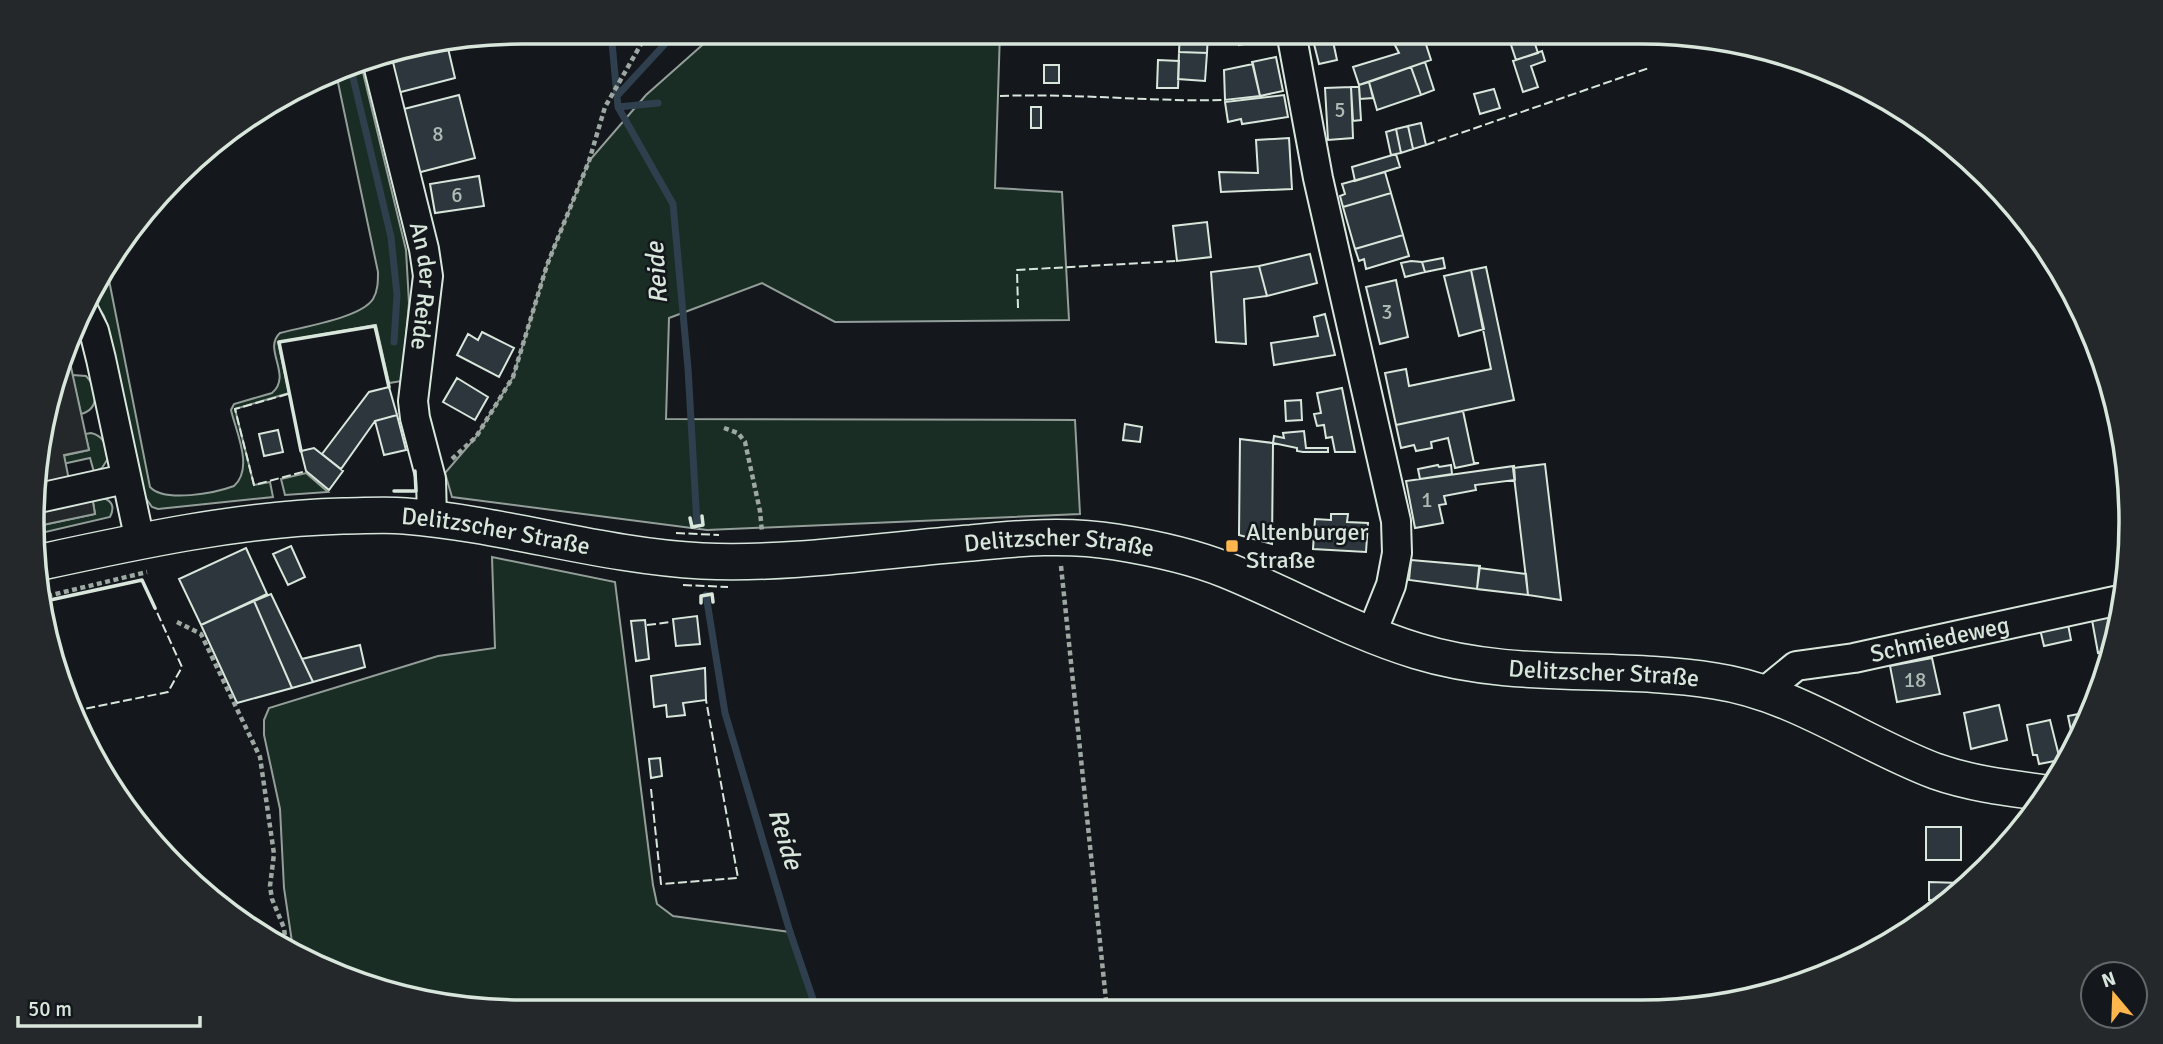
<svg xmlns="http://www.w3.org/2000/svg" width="2163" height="1044" font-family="Signika,sans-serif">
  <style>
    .green { fill: #1a2d24; stroke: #939e99; stroke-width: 2 }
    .parking { fill: #24282b; stroke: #939e99; stroke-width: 2 }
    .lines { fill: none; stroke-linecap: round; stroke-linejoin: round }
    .stream { stroke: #2f3f4d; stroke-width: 7 }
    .building { fill: #2c363c; stroke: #d8e6dc; stroke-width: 2 }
    .minor-casing { stroke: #d8e6dc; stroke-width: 32 }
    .major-casing { stroke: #d8e6dc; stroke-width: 38 }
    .path { stroke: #9da8a2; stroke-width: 4.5; stroke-dasharray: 5 3.5; stroke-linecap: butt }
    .minor { stroke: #14181c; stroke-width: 28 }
    .major { stroke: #14181c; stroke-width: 35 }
    .fence { stroke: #d8e6dc; stroke-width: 2; stroke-dasharray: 9 3.5; stroke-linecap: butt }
    .wall { stroke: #d8e6dc; stroke-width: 3.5 }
    .poi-dot { fill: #ffb74d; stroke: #14181c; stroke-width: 2.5 }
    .labels { text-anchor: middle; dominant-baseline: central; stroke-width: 5; stroke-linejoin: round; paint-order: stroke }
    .number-label { font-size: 21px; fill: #adbab4 }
    .street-label { font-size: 24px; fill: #d8e6dc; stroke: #14181c }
    .poi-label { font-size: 24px; fill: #d8e6dc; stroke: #14181c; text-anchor: start }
    .water-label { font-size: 26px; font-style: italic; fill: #d8e6dc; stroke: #14181c }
    .rim { fill: none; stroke: #d8e6dc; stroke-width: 3.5 }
  </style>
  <rect width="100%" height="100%" fill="#14181c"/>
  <path class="green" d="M717,32H1000L995,188L1062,192L1069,320L835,322L762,283L669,318L666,419L1075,420L1080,514L707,530L452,497L445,473L476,437L513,377L547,265L589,161L646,95Z
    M360,60L406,250L409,303L402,381L389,383L376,325L278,342L289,393L235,409L254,485L270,482L273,497L158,509L152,507L145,497L109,331L104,316L90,294L106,265L150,487C165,503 215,493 234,486C254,468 236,432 231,410L234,404L272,393C293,375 262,349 280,333C302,327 361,318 373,299C378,291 378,281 378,272L336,73Z
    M72,375L86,376C98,388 100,409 81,414Z
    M91,433C104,436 108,447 107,460L102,468L94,472L90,458L40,469V461L89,450L85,434Z
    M306,473L328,492L285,495L281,479Z
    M92,496C105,497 118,501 110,517L37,534L38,526L95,514Z
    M492,557L615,582L653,885L657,904L673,916L790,932L817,1011L522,1012L426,1003L334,975L293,949L284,888L280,809L264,735V720L269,708L438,656L495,648Z"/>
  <path class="parking" d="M66,344L89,450L64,455L69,480L39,486L41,426Z
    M92,496L95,514L38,526V508Z"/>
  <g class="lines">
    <path class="stream" d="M611,32L618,107L673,204L688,368L697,525
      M350,65L391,237L397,295L394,342
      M617,96L676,32
      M618,107L658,103
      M706,595L725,713L790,932L817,1011"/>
  </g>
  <path class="building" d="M1180,32H1208L1207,53L1179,52Z
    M1219,32H1267L1254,34L1255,42L1239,45L1238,37L1221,40Z
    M1311,32H1331L1337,60L1319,64Z
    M1388,32H1422L1431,60L1359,85L1353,67L1399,53Z
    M1531,32L1538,53L1516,60L1509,39Z
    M447,44L455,78L397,93L387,54Z
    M1542,51L1545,61L1531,66L1538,87L1523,92L1513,61Z
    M1179,52L1207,53L1205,81L1178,79Z
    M1276,57L1283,91L1260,96L1252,62Z
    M1158,60L1179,61L1178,88H1157Z
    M1425,62L1434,90L1421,95L1411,67Z
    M1253,64L1260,96L1225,100L1224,70Z
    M1044,65H1059V83H1044Z
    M1411,67L1421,95L1377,110L1369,82Z
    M1369,82L1373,98L1360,99L1359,85Z
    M1351,87H1359L1361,120L1353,121Z
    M1351,87L1353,138L1328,140L1325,88Z
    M1494,89L1500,108L1480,114L1474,94Z
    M459,95L475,158L417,173L400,110Z
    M1284,95L1288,117L1242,124L1241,119L1228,122L1225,102Z
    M1031,107H1041V128H1031Z
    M1421,123L1426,145L1413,149L1408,126Z
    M1408,126L1413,149L1401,153L1396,129Z
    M1396,129L1401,153L1391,155L1386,132Z
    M1289,138L1292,189L1221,192L1219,172L1258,173L1256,140Z
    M1396,154L1400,167L1355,181L1352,167Z
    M1385,172L1391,193L1343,207L1340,196L1345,194L1342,184Z
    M479,176L484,206L435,213L430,184Z
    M1391,193L1403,235L1355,249L1343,207Z
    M1207,222L1211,257L1177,261L1173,226Z
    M1403,235L1409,256L1366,269L1364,259L1359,261L1355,249Z
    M1310,254L1317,283L1267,296L1259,266Z
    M1443,258L1445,268L1425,272L1422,262Z
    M1411,261L1422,262L1425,272L1405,277L1401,263Z
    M1259,266L1267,296L1244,299L1246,344L1216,342L1211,272Z
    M1486,267L1514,400L1396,425L1385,373L1406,369L1409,386L1491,369L1471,270Z
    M1471,270L1484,329L1459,336L1444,276Z
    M1396,280L1408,337L1380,344L1366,287Z
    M1325,314L1335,355L1274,365L1271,343L1318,336L1314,317Z
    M482,332L514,348L499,377L457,355L468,334L478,340Z
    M457,378L488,397L475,420L443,402Z
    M389,387L397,415L375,421L341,469L322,454L369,392Z
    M1342,388L1355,452H1335L1332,437L1326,438L1324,425L1317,426L1314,414L1321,413L1317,393Z
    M1301,400L1302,420L1286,421L1285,401Z
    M1463,411L1474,463H1479L1455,468L1448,438L1431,442L1432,448L1416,451L1414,445L1401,448L1396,425Z
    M397,415L406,450L384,455L375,421Z
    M1125,424L1142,427L1140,442L1123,440Z
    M278,430L283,452L264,456L259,434Z
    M1304,431L1306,448H1328V452H1303L1297,451V448L1273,443L1274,436L1284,438L1283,433Z
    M1240,439L1273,443L1272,544L1239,535Z
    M314,448L343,471L329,490L306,471L301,451Z
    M1545,464L1561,600L1528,595L1513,468Z
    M1438,465L1439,467L1451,465L1452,474L1420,479L1418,469Z
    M1514,466L1515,480L1475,485L1476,490L1444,496L1446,504L1439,505L1443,523L1415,528L1406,481Z
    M1331,514H1348L1347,522L1368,523L1366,552L1313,549L1315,519L1331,520Z
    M291,546L305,577L288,585L273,554Z
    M246,548L267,594L201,625L179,579Z
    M1411,560L1480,566L1477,589L1409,580Z
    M1479,568L1526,574L1528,595L1477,589Z
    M271,594L302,659L313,682L292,688L254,601Z
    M254,601L292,688L237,703L201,625Z
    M2122,614L2112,650L2098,653L2092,620Z
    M697,616L700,644L676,646L673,619Z
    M2067,619L2071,640L2044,646L2039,625Z
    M645,620L649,659L636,661L631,621Z
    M360,645L365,667L313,682L302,659Z
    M1932,658L1940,694L1897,702L1890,666Z
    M705,668L706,700L683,703L685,715L667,717L666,705L654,707L651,676Z
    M1999,705L2007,740L1971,749L1964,713Z
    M2094,711L2074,745L2068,716Z
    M2050,720L2060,760L2039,764L2037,755H2033L2027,725Z
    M660,758L662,776L651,778L649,759Z
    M1926,827H1961V860H1926Z
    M1929,882L1960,883V891L1951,900H1929Z"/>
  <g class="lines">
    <defs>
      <g id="minor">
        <path d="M1291,32L1318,178L1396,521L1397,553L1391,585L1371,635"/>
        <path id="s1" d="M376,56L424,249L428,276L413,401L415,418L431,479L432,519"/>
        <path d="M83,309L94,331L101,359L140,541"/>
        <path d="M39,498L125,479"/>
        <path id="s2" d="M1763,693L1796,666L1854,658L2124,599"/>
      </g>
      <g id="major">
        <path id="s3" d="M37,563C138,541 239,519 343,516C364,516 385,514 405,516C505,524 602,556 702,561C791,565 883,550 971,543C1019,538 1068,534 1116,542C1153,548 1191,556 1226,570C1290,596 1351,631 1417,651C1514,681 1616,665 1715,681C1795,693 1861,743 1935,771C1972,784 2008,788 2046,793"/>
      </g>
    </defs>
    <use href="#minor" class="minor-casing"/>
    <use href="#major" class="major-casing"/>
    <path class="path" d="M724,428L738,433L745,442L760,511L762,532
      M452,459L476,437L513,377L547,265L589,161L605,107L648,32
      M1061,566L1107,1010
      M39,598L147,572
      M177,622L201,634L260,757L274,854L270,886L272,899L284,928L286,945"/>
    <use href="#minor" class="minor"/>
    <use href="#major" class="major"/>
    <path class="fence" d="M1000,96C1075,93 1150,102 1225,100
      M1426,145L1649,68
      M1018,308L1017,270L1177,261
      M288,394L235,409L254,485L306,471
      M676,533L719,535
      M683,585L728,587
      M647,625L671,622
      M74,711L168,692L182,667L155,608
      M651,789L661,884L738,878L706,700"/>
    <path class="wall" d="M301,451L279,342L375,326L389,387
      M394,491H416L415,471
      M690,518L692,527L703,525L702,516
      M41,602L142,580L155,608
      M701,603V596L712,594L713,602"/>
  </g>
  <rect class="poi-dot" x="1225" y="539" width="14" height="14" rx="3.5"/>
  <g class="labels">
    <g class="number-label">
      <text x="1340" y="110">5</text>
      <text x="438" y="134">8</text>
      <text x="457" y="195">6</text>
      <text x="1387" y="312">3</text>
      <text x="1427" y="500">1</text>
      <text x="1915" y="680">18</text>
    </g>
    <g class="street-label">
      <text stroke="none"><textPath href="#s1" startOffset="236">An der Reide</textPath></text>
      <text stroke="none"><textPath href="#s3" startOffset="464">Delitzscher Straße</textPath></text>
      <text stroke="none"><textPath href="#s3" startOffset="1031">Delitzscher Straße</textPath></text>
      <text stroke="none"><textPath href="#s2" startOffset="189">Schmiedeweg</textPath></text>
      <text stroke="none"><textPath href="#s3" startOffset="1598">Delitzscher Straße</textPath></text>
    </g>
    <g class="poi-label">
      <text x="1246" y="532">Altenburger<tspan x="1246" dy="28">Straße</tspan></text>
    </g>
    <g class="water-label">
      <text transform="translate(657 273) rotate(-94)">Reide</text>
      <text transform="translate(785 839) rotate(73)">Reide</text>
    </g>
  </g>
  <path d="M0 0H2163V1044H0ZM522 44H1641A478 478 0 0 1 2119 522V522A478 478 0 0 1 1641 1000H522A478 478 0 0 1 44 522V522A478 478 0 0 1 522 44Z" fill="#24282b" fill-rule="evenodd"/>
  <path class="rim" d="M522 44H1641A478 478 0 0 1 2119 522V522A478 478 0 0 1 1641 1000H522A478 478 0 0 1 44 522V522A478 478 0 0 1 522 44Z"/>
  <g transform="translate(2114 995) rotate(341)"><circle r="33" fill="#14181c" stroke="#626a69" stroke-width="2"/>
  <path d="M0-5L12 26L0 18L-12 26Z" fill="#ffb74d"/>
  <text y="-10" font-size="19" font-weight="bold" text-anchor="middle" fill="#d8e6dc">N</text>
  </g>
  <path d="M18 1016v10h182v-10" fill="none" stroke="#d8e6dc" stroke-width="3.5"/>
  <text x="28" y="1016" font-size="21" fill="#d8e6dc" stroke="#14181c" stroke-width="5" paint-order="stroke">50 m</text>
</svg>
